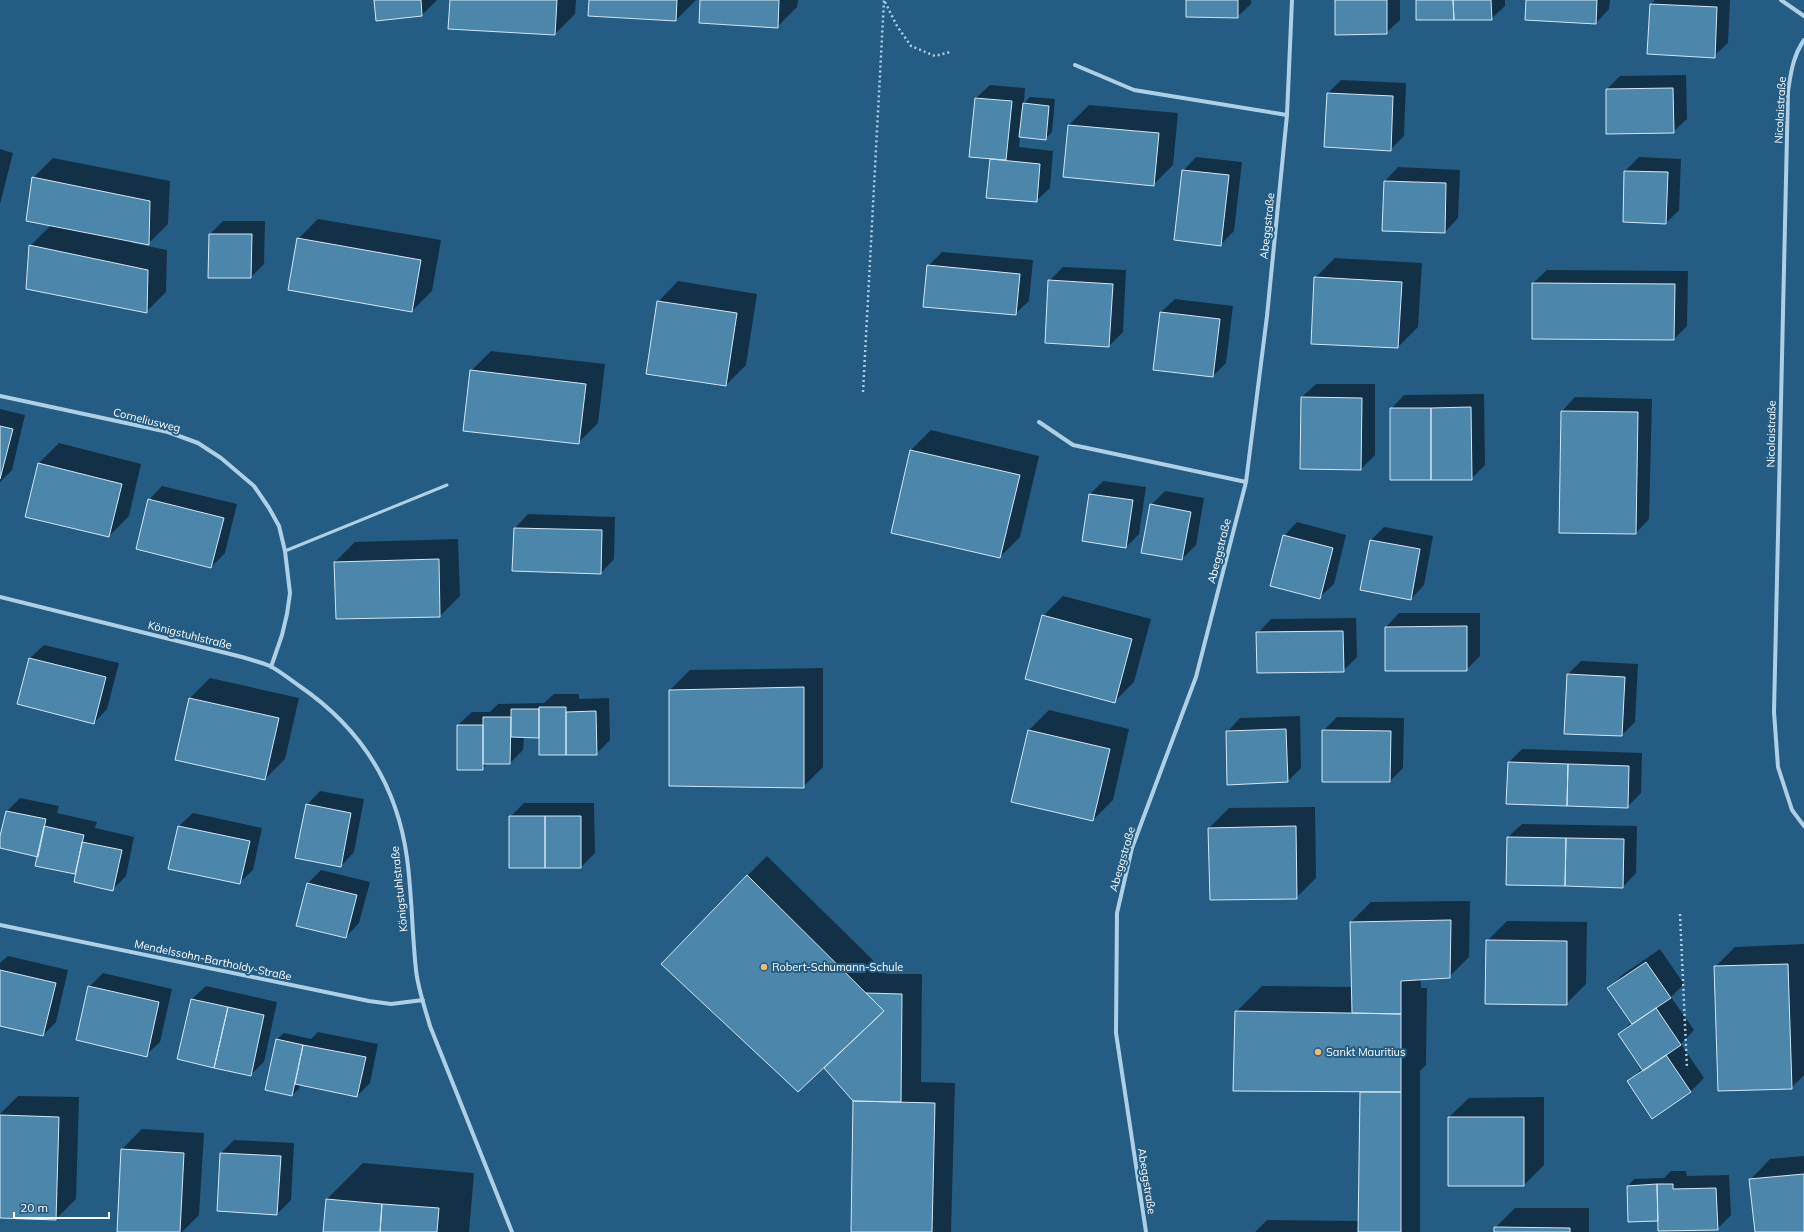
<svg xmlns="http://www.w3.org/2000/svg" width="1804" height="1232" font-family="Mulish,sans-serif">
  <style>
    .shadow { fill: #0007 }
    .building { fill: #4d86ab; stroke: #d1e7f6 }
    .lines { fill: none; stroke-linecap: round; stroke-linejoin: round }
    .path { stroke: #add0e7; stroke-width: 2.5; stroke-dasharray: 2 3; stroke-linecap: butt }
    .lane { stroke: #add0e7; stroke-width: 3 }
    .street { stroke: #add0e7; stroke-width: 4 }
    .poi-dot { fill: #f1b971; stroke: #255c83; stroke-width: 1.5 }
    .labels { text-anchor: middle; dominant-baseline: central; stroke-width: 4; stroke-linejoin: round; paint-order: stroke }
    .street-label { font-size: 11px; fill: #fff; stroke: #255c83 }
    .poi-label { font-size: 11px; fill: #fff; stroke: #255c83; text-anchor: start }
  </style>
  <rect width="100%" height="100%" fill="#255c83"/>
  <path class="shadow" d="M375,0H437L422,15L377,20Z
    M451,0H576L575,14L555,34Z
    M590,0H696L676,20Z
    M701,0H798L797,7L777,27Z
    M1187,0H1251V4L1237,17Z
    M1336,0H1400V20L1386,33Z
    M1417,0H1505V6L1491,19Z
    M1527,0H1610L1609,9L1596,23Z
    M1655,0H1730L1728,43L1714,56L1651,4Z
    M1686,75L1687,119L1673,132L1607,89L1620,76Z
    M1341,80L1406,83L1404,136L1390,150L1328,93Z
    M990,85L1025,88L1024,103L1030,97L1055,99L1052,132L1045,139L1020,136L1019,147L1053,151L1050,188L1036,201L987,197L991,158L976,98Z
    M1089,105L1178,113L1173,165L1153,185L1069,125Z
    M0,149L13,153L0,204Z
    M1196,157L1242,162L1234,231L1220,245L1183,171Z
    M1639,157L1681,159L1679,210L1666,223L1624,221L1625,171Z
    M53,158L170,181L168,224L148,244L132,241V243L167,250L166,292L146,312L30,246L51,225L33,178Z
    M1398,167L1460,170L1458,218L1445,232L1383,230L1385,181Z
    M318,219L441,240L432,291L412,311L298,239Z
    M223,221H265L264,264L251,277L210,234Z
    M942,252L1033,260L1029,301L1015,314L928,266Z
    M1335,258L1422,263L1418,327L1398,347L1315,278Z
    M1063,267L1126,270L1123,332L1109,346L1049,281Z
    M1547,270L1688,271L1687,326L1674,339L1533,283Z
    M678,281L757,294L746,365L726,385L658,302Z
    M1175,299L1233,306L1226,363L1213,376L1161,312Z
    M491,351L605,364L598,423L578,443L471,371Z
    M1316,384H1375V455L1361,469L1302,397Z
    M1484,394L1485,465L1471,479L1391,409L1404,395Z
    M1575,397L1652,399L1649,519L1636,533L1560,532L1562,411Z
    M0,409L25,415L12,470L0,482Z
    M931,430L1039,456L1020,537L1000,557L911,450Z
    M59,443L141,464L129,516L109,536L39,463Z
    M1103,481L1146,487L1139,534L1126,547L1090,494Z
    M162,486L237,504L225,553L211,567L149,500Z
    M1165,491L1204,498L1196,545L1182,559L1151,505Z
    M528,514L615,517L614,559L601,573L513,570L515,528Z
    M1297,522L1346,535L1334,584L1320,597L1284,536Z
    M1384,527L1433,536L1424,585L1411,599L1361,589L1371,540Z
    M458,539L460,596L440,616L337,618L335,562L355,542Z
    M1063,596L1151,619L1134,682L1114,702L1043,616Z
    M1399,613H1480V656L1466,670H1386V627Z
    M1356,618L1357,657L1343,671L1258,633L1271,619Z
    M44,645L119,663L107,709L94,723L18,704L30,658Z
    M1581,661L1638,664L1635,722L1622,735L1568,674Z
    M823,668V767L803,787L670,690L690,670Z
    M210,678L299,698L285,759L265,779L176,759L190,698Z
    M554,694H579V699L609,698L610,740L596,754L540,737H524L523,750L510,763H488L482,769L458,725L472,712H490L498,704L544,703Z
    M1049,710L1129,729L1113,800L1093,820L1029,730Z
    M1300,716L1301,768L1288,781L1227,732L1240,718Z
    M1337,717L1404,718L1403,768L1390,781L1323,731Z
    M1522,749L1642,753L1641,793L1627,807L1509,762Z
    M320,791L364,799L354,852L341,866L307,805Z
    M20,798L59,806L57,813L97,822L95,828L134,837L126,876L112,890L76,873L37,865L39,856L0,847L7,811Z
    M524,803H594L595,853L581,867H510V817Z
    M1315,807L1316,878L1296,898L1209,828L1229,808Z
    M193,813L262,828L253,870L239,883L170,868L179,826Z
    M1522,824L1637,826L1636,873L1623,887L1508,837Z
    M767,856L887,974H922L921,1082L955,1083L951,1232H852L854,1100L824,1067L747,876Z
    M321,870L370,882L359,923L346,937L297,925L308,883Z
    M1470,901L1469,957L1449,977L1421,979V988H1427L1426,1065L1420,1071V1232H1255L1267,1220L1359,1221L1361,1093L1363,1091L1236,1012L1262,986L1352,987L1351,922L1371,902Z
    M1507,921L1587,922L1586,984L1566,1004L1487,941Z
    M1804,944V1075L1791,1088L1715,967L1735,947Z
    M1660,949L1684,984L1671,997L1694,1030L1681,1044L1704,1078L1690,1092L1629,1082L1642,1068L1619,1034L1632,1022L1609,988L1622,975Z
    M8,956L68,970L56,1022L43,1035L0,1025V963Z
    M103,973L172,989L160,1042L146,1055L89,987Z
    M206,986L277,1002L264,1062L250,1075L178,1058L192,999Z
    M318,1032L378,1044L370,1083L357,1096L300,1084L299,1089L292,1095L277,1039L284,1033L311,1039Z
    M18,1096L79,1097L76,1199L56,1219L0,1217V1114Z
    M1544,1097V1165L1524,1185H1449L1448,1118L1469,1098Z
    M142,1129L204,1133L199,1215L182,1232H134L122,1149Z
    M234,1140L294,1143L291,1200L277,1214L218,1210L221,1153Z
    M1804,1156V1231L1756,1232L1750,1180L1770,1159Z
    M363,1163L474,1173L469,1232H324L327,1199Z
    M1671,1171H1686L1687,1176L1729,1175L1731,1215L1717,1229L1659,1220L1629,1221L1628,1186L1634,1179L1664,1178Z
    M1515,1208H1589V1232H1495V1228Z"/>
  <path class="building" d="M374,0H421L422,16L376,21Z
    M450,0H557L555,35L448,29Z
    M589,0H677L676,21L588,16Z
    M700,0H779L778,28L699,23Z
    M1186,0H1238V18L1186,17Z
    M1335,0H1387V34L1335,35Z
    M1416,0H1453L1454,20H1416Z
    M1453,0H1491L1492,20H1454Z
    M1526,0H1597L1596,24L1525,20Z
    M1650,4L1717,7L1715,58L1647,54Z
    M1673,88L1674,133L1606,134V89Z
    M1327,93L1393,96L1391,151L1324,147Z
    M975,98L1012,101L1006,160L969,157Z
    M1023,103L1049,106L1046,140L1019,137Z
    M1068,125L1159,133L1154,186L1063,177Z
    M990,159L1040,164L1037,202L986,198Z
    M1182,170L1229,175L1221,246L1174,240Z
    M1624,171L1668,172L1666,224L1623,222Z
    M32,177L150,201L149,245L26,221Z
    M1384,181L1446,183L1445,233L1382,231Z
    M209,234H252L251,278H208Z
    M297,238L421,260L412,312L288,290Z
    M29,245L148,270L147,313L26,289Z
    M927,265L1020,274L1016,315L923,307Z
    M1314,277L1402,282L1398,348L1311,344Z
    M1048,280L1113,284L1109,347L1045,343Z
    M1532,283L1675,284L1674,340L1532,339Z
    M657,301L737,313L726,386L646,374Z
    M1160,312L1220,319L1213,377L1153,370Z
    M470,370L586,384L579,444L463,431Z
    M1301,397L1362,398L1361,470L1300,469Z
    M1471,407L1472,480H1431V408Z
    M1390,408H1431V480H1390Z
    M1561,411L1638,412L1636,534L1559,533Z
    M0,426L13,429L0,479Z
    M910,450L1020,475L1000,558L891,533Z
    M38,463L122,484L109,537L25,517Z
    M1089,494L1133,500L1126,548L1082,541Z
    M148,499L224,518L211,568L136,549Z
    M1150,504L1191,512L1182,560L1141,553Z
    M514,528L602,530L601,574L512,571Z
    M1283,535L1333,548L1320,599L1270,586Z
    M1370,540L1420,549L1411,600L1360,590Z
    M439,559L440,617L336,619L334,562Z
    M1042,615L1132,639L1115,703L1025,679Z
    M1467,626V671H1385V627Z
    M1343,631L1344,672L1257,673L1256,632Z
    M29,658L106,677L94,724L17,704Z
    M1567,674L1625,677L1622,736L1564,734Z
    M804,687V788L669,786V690Z
    M189,698L279,718L265,780L175,760Z
    M539,707H566V755H539Z
    M511,709H539V738L511,737Z
    M596,711L597,755H566V712Z
    M483,717H511L510,764H483Z
    M457,725H483V770H457Z
    M1286,729L1288,782L1227,785L1226,731Z
    M1028,730L1110,749L1093,821L1011,802Z
    M1322,730L1391,731L1390,782H1322Z
    M1508,762L1568,764L1567,806L1506,804Z
    M1568,764L1629,766L1628,808L1567,806Z
    M306,804L351,813L341,867L295,858Z
    M6,811L46,819L38,857L0,848V836Z
    M509,816H545V868H509Z
    M545,816H581V868H545Z
    M44,826L84,835L75,874L35,866Z
    M178,826L250,841L240,884L168,869Z
    M1296,826L1297,899L1210,900L1208,828Z
    M1507,837L1566,838L1565,886L1506,885Z
    M1566,838L1624,839L1623,888L1565,886Z
    M82,842L122,850L113,891L74,882Z
    M747,875L884,1011L798,1092L661,964Z
    M307,883L357,895L346,938L296,926Z
    M1451,920L1450,978L1401,981V1014L1352,1013L1350,922Z
    M1486,940L1567,941V1005L1485,1004Z
    M1646,962L1671,998L1632,1024L1607,988Z
    M1788,964L1792,1089L1718,1091L1714,966Z
    M0,970L56,983L43,1036L0,1026Z
    M88,986L159,1002L147,1057L76,1040Z
    M866,993L902,994L901,1102L853,1101L824,1068L884,1011Z
    M191,999L228,1007L214,1068L177,1059Z
    M228,1007L264,1015L251,1076L214,1068Z
    M1656,1008L1681,1045L1643,1071L1618,1034Z
    M1235,1011L1401,1014V1092L1233,1091Z
    M276,1039L303,1045L292,1096L265,1090Z
    M303,1045L366,1057L357,1097L295,1084Z
    M1666,1055L1691,1092L1652,1119L1627,1081Z
    M1360,1092H1401V1232H1358Z
    M853,1101L935,1103L932,1232H851Z
    M0,1115L59,1117L56,1220L0,1218Z
    M1448,1117H1524V1186H1448Z
    M121,1149L184,1153L180,1232H117Z
    M220,1153L281,1156L277,1215L217,1211Z
    M1804,1174V1232H1755L1749,1179Z
    M1657,1184H1673V1189L1716,1188L1718,1230L1658,1231Z
    M1657,1184L1658,1221L1628,1222L1627,1186Z
    M326,1199L382,1204L380,1232H323Z
    M382,1204L439,1208L437,1232H380Z
    M1494,1227L1570,1228V1232H1494Z"/>
  <g class="lines">
    <path class="path" d="M885,2L897,26L911,46L935,56L950,52
      M863,392L884,0
      M1680,914L1687,1069"/>
    <path class="lane" d="M285,551L447,485"/>
    <path class="street" d="M1781,0L1804,16
      M1804,40C1793,56 1791,72 1788,91L1774,712L1778,767L1792,810L1804,826
      M1075,65L1134,90L1287,115
      M0,396L168,432L198,443L221,458L254,486L269,508L279,526L285,551L290,593L287,614L282,635L271,667
      M1039,422L1073,445L1246,482
      M0,597L242,657C251,660 261,662 270,666C280,671 289,679 298,685C360,727 397,784 407,858C412,895 412,933 416,970C418,989 425,1008 430,1026L512,1232
      M0,925L369,1001L391,1004L423,1000
      M1146,1232L1116,1033L1117,913L1132,848L1196,677L1246,482L1267,316L1287,115L1292,0"/>
  </g>
  <g class="poi-dot">
    <circle cx="764" cy="967" r="4"/>
    <circle cx="1318" cy="1052" r="4"/>
  </g>
  <g class="labels">
    <g class="street-label">
      <text transform="translate(1780 110) rotate(-87)">Nicolaistraße</text>
      <text transform="translate(1267 226) rotate(-84)">Abeggstraße</text>
      <text transform="translate(147 420) rotate(14)">Corneliusweg</text>
      <text transform="translate(1771 434) rotate(-89)">Nicolaistraße</text>
      <text transform="translate(1219 551) rotate(-76)">Abeggstraße</text>
      <text transform="translate(190 635) rotate(14)">Königstuhlstraße</text>
      <text transform="translate(1122 859) rotate(-74)">Abeggstraße</text>
      <text transform="translate(399 889) rotate(-96)">Königstuhlstraße</text>
      <text transform="translate(213 960) rotate(12)">Mendelssohn-Bartholdy-Straße</text>
      <text transform="translate(1147 1181) rotate(81)">Abeggstraße</text>
    </g>
    <g class="poi-label">
      <text x="772" y="967">Robert-Schumann-Schule</text>
      <text x="1326" y="1052">Sankt Mauritius</text>
    </g>
  </g>
  <path d="M14 1212v6h95v-6" fill="none" stroke="#ffffff" stroke-width="2"/>
  <text x="20" y="1212" font-size="12" fill="#ffffff" stroke="#255c83" stroke-width="3" paint-order="stroke">20 m</text>
</svg>
